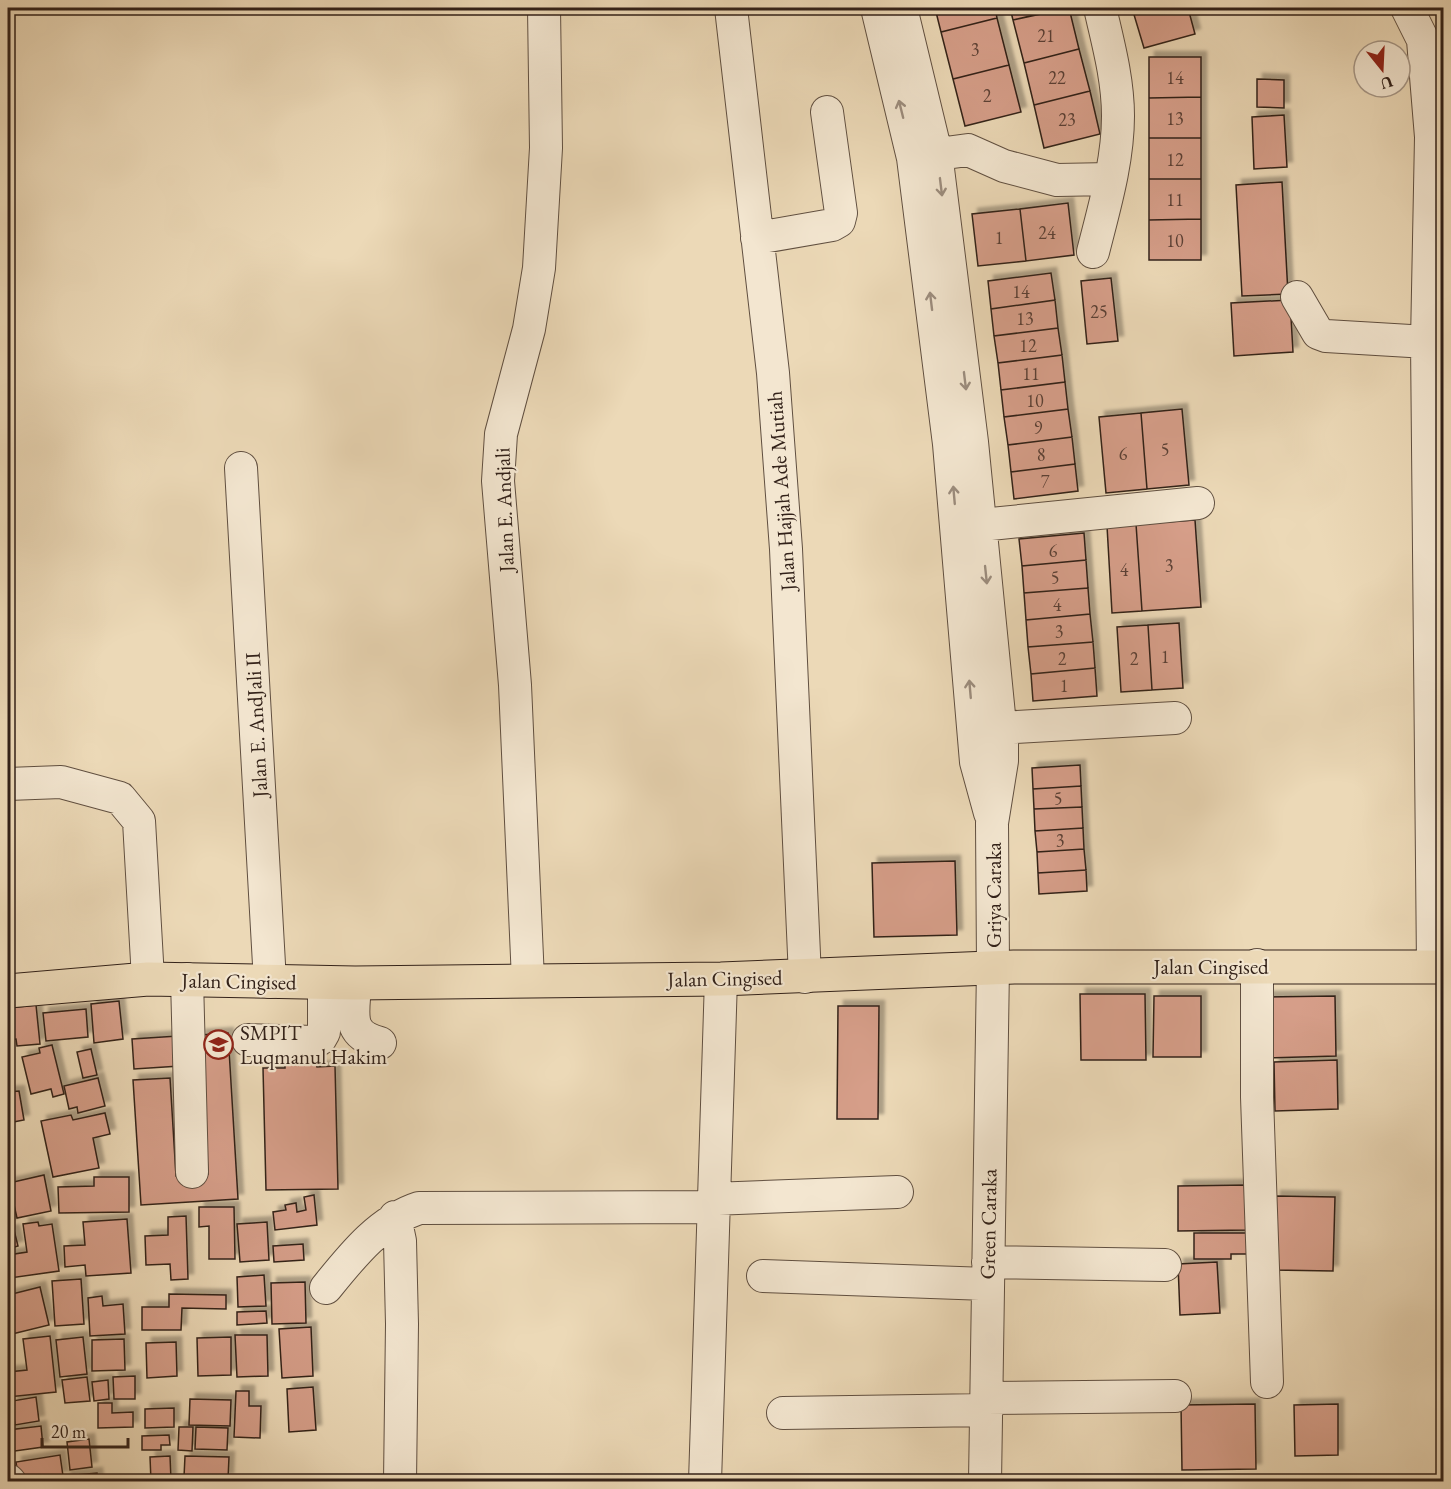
<svg xmlns="http://www.w3.org/2000/svg" width="1451" height="1489" font-family="'EB Garamond',serif">
  <style>
    .building { fill: #d69e89; stroke: #322119; stroke-width: 1.5; filter: url(#shadow) }
    .lines { fill: none; stroke-linecap: round; stroke-linejoin: round }
    .minor-casing { stroke: #604f40; stroke-width: 34 }
    .major-casing { stroke: #322119; stroke-width: 35 }
    .minor { stroke: #f3e6d0; stroke-width: 32 }
    .major { stroke: #ecd9b7; stroke-width: 33 }
    .oneway { stroke: #9c8d7e }
    .labels { text-anchor: middle; dominant-baseline: central; stroke-width: 4.5; stroke-linejoin: round; paint-order: stroke }
    .number-label { font-size: 18px; fill: #5b4035 }
    .street-label { font-size: 21px; fill: #322119; stroke: #f3e6d0 }
    .poi-label { font-size: 21px; fill: #322119; stroke: #f3e6d0; text-anchor: start }
  </style>
  <defs>
    <filter id="shadow"><feDropShadow dx="5.5" dy="-5.5" stdDeviation="1.5" flood-color="#0004"/></filter>
  </defs>
  <rect width="100%" height="100%" fill="#ecd9b7"/>
  <filter id="stains"><feTurbulence type="fractalNoise" baseFrequency=".00333" numOctaves="4"/><feColorMatrix values="0 0 0 0 .2 0 0 0 0 .09 0 0 0 0 .02 0 0 0 .5 -.17"/></filter>
  <radialGradient id="worn" r=".72"><stop offset=".6" stop-color="#630" stop-opacity="0"/><stop offset="1" stop-color="#630" stop-opacity=".3"/></radialGradient>
  <path class="building" d="M935,8H995L997,18L941,32Z
    M1010,8H1064L1013,20Z
    M1069,8L1079,49L1024,63L1013,20Z
    M1132,8H1188L1195,34L1144,48Z
    M997,18L1009,65L953,79L941,32Z
    M1079,49L1090,91L1034,105L1024,63Z
    M1149,57H1201V97L1149,98Z
    M1009,65L1021,112L965,126L953,79Z
    M1257,79L1284,80V108L1257,107Z
    M1090,91L1100,134L1044,148L1034,105Z
    M1201,97V138H1149V98Z
    M1284,115L1287,167L1254,169L1252,117Z
    M1149,138H1201V179H1149Z
    M1149,179H1201V219L1149,220Z
    M1282,182L1288,294L1242,296L1236,185Z
    M1068,203L1074,255L1026,261L1020,209Z
    M1020,209L1026,261L978,266L972,214Z
    M1201,219V260H1149V220Z
    M1051,273L1055,300L991,309L988,281Z
    M1111,278L1118,341L1087,344L1081,281Z
    M1055,300L1058,328L994,336L991,309Z
    M1290,300L1293,352L1234,356L1231,303Z
    M1058,328L1062,355L998,363L994,336Z
    M1062,355L1065,382L1001,390L998,363Z
    M1065,382L1068,409L1004,417L1001,390Z
    M1068,409L1072,437L1008,445L1004,417Z
    M1182,409L1189,485L1147,489L1141,413Z
    M1141,413L1147,489L1106,493L1099,417Z
    M1072,437L1075,464L1011,472L1008,445Z
    M1075,464L1078,491L1014,499L1011,472Z
    M1195,520L1201,607L1142,611L1136,524Z
    M1136,524L1142,611L1112,613L1107,526Z
    M1084,533L1086,560L1022,566L1019,539Z
    M1086,560L1088,588L1024,593L1022,566Z
    M1088,588L1090,614L1026,620L1024,593Z
    M1090,614L1093,642L1028,647L1026,620Z
    M1179,623L1183,688L1152,690L1148,625Z
    M1148,625L1152,690L1121,692L1117,627Z
    M1093,642L1095,668L1031,674L1028,647Z
    M1095,668L1097,696L1033,701L1031,674Z
    M1080,765L1081,786L1033,789L1032,768Z
    M1081,786L1082,807L1034,809L1033,789Z
    M1082,807L1083,828L1035,831L1034,809Z
    M1083,828L1084,849L1037,852L1035,831Z
    M1084,849L1086,870L1038,873L1037,852Z
    M955,861L957,935L874,937L872,863Z
    M1086,870L1087,891L1039,894L1038,873Z
    M1080,994H1145L1146,1060H1081Z
    M1154,996H1201V1057H1153Z
    M1335,996L1336,1056L1266,1058L1265,997Z
    M119,1001L123,1039L94,1043L91,1004Z
    M36,1005L40,1044L17,1046L16,1039L8,1040V1008Z
    M838,1006H879L878,1119H837Z
    M86,1009L88,1037L46,1041L43,1013Z
    M228,1033L238,1199L141,1205L133,1080L170,1078L176,1176L208,1174L200,1035Z
    M178,1036L180,1066L134,1069L132,1039Z
    M52,1045L64,1094L53,1097L51,1089L31,1094L22,1057L40,1053L39,1048Z
    M91,1049L97,1075L83,1078L77,1052Z
    M316,1051L317,1067L335,1066L338,1189L266,1190L263,1068H285V1052Z
    M1337,1060L1338,1109L1275,1111L1274,1062Z
    M98,1078L105,1106L78,1113L77,1107L69,1109L64,1086Z
    M19,1091L24,1120L8,1123V1092Z
    M105,1113L110,1134L93,1138L99,1168L53,1177L41,1121L71,1115L73,1120Z
    M8,1175L11,1224L8,1225Z
    M44,1175L51,1211L17,1218L9,1183Z
    M94,1177H129V1212L59,1213L58,1187L94,1186Z
    M1248,1185V1230L1178,1231V1186Z
    M314,1195L317,1225L275,1230L273,1212L286,1210L285,1205L296,1203L297,1212L306,1210L304,1197Z
    M1275,1196L1335,1197L1333,1271L1273,1270Z
    M199,1207H234L235,1259H209V1226L199,1227Z
    M186,1216L188,1279L171,1280L170,1264L146,1265L145,1236L168,1235V1217Z
    M127,1219L131,1273L86,1276L85,1265L65,1267L64,1246L85,1245L83,1222Z
    M38,1222L39,1226L52,1224L59,1271L10,1278L8,1255L27,1252L23,1224Z
    M267,1222L269,1260L240,1262L237,1224Z
    M14,1230L18,1246L8,1249V1231Z
    M1194,1233H1247L1248,1254H1231V1259H1194Z
    M303,1244L304,1260L274,1262L273,1246Z
    M1217,1262L1220,1313L1180,1315L1178,1264Z
    M264,1275L266,1306L238,1307L237,1277Z
    M81,1279L84,1324L55,1326L52,1281Z
    M305,1282L306,1323L272,1324L271,1283Z
    M40,1287L49,1325L8,1335V1295Z
    M169,1294L226,1295V1309L182,1308L181,1330H142V1307H169Z
    M102,1296L103,1306L123,1304L125,1334L90,1336L88,1298Z
    M266,1311L267,1323L237,1325V1312Z
    M311,1327L313,1376L282,1378L279,1329Z
    M235,1335H267L268,1376L237,1377Z
    M50,1336L56,1392L8,1397V1372L27,1370L23,1339Z
    M83,1337L87,1374L60,1377L56,1340Z
    M231,1337V1375L198,1376L197,1338Z
    M124,1339L125,1370L92,1371V1340Z
    M176,1342L177,1376L147,1378L146,1343Z
    M135,1376V1399H114L113,1377Z
    M87,1377L90,1401L65,1403L62,1380Z
    M108,1380L109,1399L94,1401L92,1382Z
    M313,1387L316,1430L289,1432L287,1389Z
    M236,1391H249V1406H261L260,1438L234,1437Z
    M36,1397L39,1421L15,1425L12,1401Z
    M190,1399L231,1400L230,1426L189,1425Z
    M98,1403H112V1413L133,1412V1427L98,1428Z
    M1255,1404L1256,1469L1182,1470L1181,1405Z
    M1338,1404V1455L1295,1456L1294,1405Z
    M174,1408V1427L145,1428V1409Z
    M41,1426L43,1447L8,1452V1430Z
    M179,1427H193L192,1451L178,1450Z
    M196,1427L228,1428L227,1450L195,1449Z
    M169,1435L170,1445H161V1450H142V1436Z
    M89,1439L92,1467L70,1470L67,1442Z
    M60,1455L63,1476L19,1482L16,1462Z
    M170,1456L171,1480L151,1481L150,1457Z
    M185,1456L229,1457L228,1479L184,1477Z
    M97,1473L98,1482H66L65,1476Z"/>
  <g class="lines">
    <defs>
      <path id="minor" d="M731,8L773,373L786,549L805,977
        M877,8L913,158L949,444L976,762L990,813
        M901,8L936,153L972,442L1002,745V761L992,823L993,967L985,1482
        M1407,8L1423,40L1431,137L1427,342L1433,967
        M916,157L968,150L1004,166L1057,180L1110,179
        M757,238L832,225L839,221L841,213L827,112
        M1093,252C1104,208 1118,162 1118,116C1118,79 1108,43 1100,8
        M1297,297L1318,333L1326,336L1427,342
        M241,468L270,982
        M981,525L1198,503
        M981,729L1175,718
        M8,784L61,782L120,798L139,821L148,979
        M1257,965V1097L1267,1382
        M187,979L192,1172
        M528,980L515,685L498,481L501,434L529,329L539,268L546,148L544,8
        M355,983C354,1013 345,1034 380,1043
        M248,1040L314,1042L320,1039L324,1032V982
        M712,1199L897,1192
        M395,1217L400,1241L402,1324L400,1482
        M988,1262L1165,1265
        M763,1276L987,1284
        M326,1288C352,1256 379,1221 419,1208L712,1207
        M987,1398L1175,1396
        M783,1413L987,1410
        M8,1480L10,1482
        M705,1482L721,979"/>
      <path id="major" d="M8,991L148,979L355,983L721,979L1014,967H1444"/>
    </defs>
    <use href="#minor" class="minor-casing"/>
    <use href="#major" class="major-casing"/>
    <use href="#minor" class="minor"/>
    <use href="#major" class="major"/>
  </g>
  <defs><path id="oneway-shaft" d="M-6 0H5M1.5-3L5.5 0L1.5 3" fill="none" stroke-width="1.6" stroke-linecap="round" stroke-linejoin="round" transform="scale(1.5)"/></defs>
  <g class="oneway">
    <use href="#oneway-shaft" transform="translate(901 109) rotate(-104)"/>
    <use href="#oneway-shaft" transform="translate(941 187) rotate(83)"/>
    <use href="#oneway-shaft" transform="translate(931 301) rotate(-97)"/>
    <use href="#oneway-shaft" transform="translate(965 381) rotate(83)"/>
    <use href="#oneway-shaft" transform="translate(954 495) rotate(-95)"/>
    <use href="#oneway-shaft" transform="translate(986 575) rotate(84)"/>
    <use href="#oneway-shaft" transform="translate(970 689) rotate(-95)"/>
  </g>
  <defs>
    <symbol id="school-ring" viewBox="-11 -11 22 22"><circle r="9.5" fill="#f3e6d0" stroke="#8f2418" stroke-width="1.5"/><path d="M0-5L7-2L0 1L-7-2ZM-4 1L0 2.5L4 1V4Q0 6-4 4Z" fill="#8f2418"/></symbol>
  </defs>
  <g fill-rule="evenodd">
    <use href="#school-ring" x="202" y="1028" width="33" height="33"/>
  </g>
  <g class="labels">
    <g class="number-label">
      <text x="1046" y="35">21</text>
      <text x="975" y="49">3</text>
      <text x="1057" y="77">22</text>
      <text x="1175" y="77">14</text>
      <text x="987" y="95">2</text>
      <text x="1175" y="118">13</text>
      <text x="1067" y="119">23</text>
      <text x="1175" y="159">12</text>
      <text x="1175" y="199">11</text>
      <text x="1047" y="232">24</text>
      <text x="999" y="237">1</text>
      <text x="1175" y="240">10</text>
      <text x="1021" y="291">14</text>
      <text x="1099" y="311">25</text>
      <text x="1025" y="318">13</text>
      <text x="1028" y="345">12</text>
      <text x="1031" y="373">11</text>
      <text x="1035" y="400">10</text>
      <text x="1038" y="427">9</text>
      <text x="1165" y="449">5</text>
      <text x="1123" y="453">6</text>
      <text x="1041" y="454">8</text>
      <text x="1045" y="481">7</text>
      <text x="1053" y="550">6</text>
      <text x="1169" y="565">3</text>
      <text x="1124" y="569">4</text>
      <text x="1055" y="577">5</text>
      <text x="1057" y="604">4</text>
      <text x="1059" y="631">3</text>
      <text x="1165" y="656">1</text>
      <text x="1062" y="658">2</text>
      <text x="1134" y="658">2</text>
      <text x="1064" y="685">1</text>
      <text x="1058" y="798">5</text>
      <text x="1060" y="840">3</text>
    </g>
    <g class="street-label">
      <text transform="translate(781 491) rotate(-94)">Jalan Hajjah Ade Mutiah</text>
      <text transform="translate(504 510) rotate(-92)">Jalan E. Andjali</text>
      <text transform="translate(256 725) rotate(-93)">Jalan E. AndJali II</text>
      <text transform="translate(993 895) rotate(-90)">Griya Caraka</text>
      <text x="1211" y="966">Jalan Cingised</text>
      <text transform="translate(725 978) rotate(-1)">Jalan Cingised</text>
      <text transform="translate(239 981) rotate(1)">Jalan Cingised</text>
      <text transform="translate(988 1224) rotate(-89)">Green Caraka</text>
    </g>
    <g class="poi-label">
      <text x="240" y="1032">SMPIT<tspan x="240" dy="24">Luqmanul Hakim</tspan></text>
    </g>
  </g>
  <rect width="1451" height="1489" fill="none" stroke="#ecd9b7" stroke-width="30"/>
  <rect x="9" y="9" width="1433" height="1471" fill="none" stroke="#322119" stroke-width="3"/>
  <rect x="15" y="15" width="1421" height="1459" fill="none" stroke="#322119" stroke-width="1.5"/>
  <g transform="translate(1382 69) rotate(162)"><circle r="28" fill="#f3e6d0" stroke="#a69787" stroke-width="1.5"/>
  <path d="M0-4.5L10 22L0 15L-10 22Z" fill="#8f2418"/>
  <text y="-9" font-size="16" font-weight="bold" text-anchor="middle" fill="#322119">U</text>
  </g>
  <path d="M42 1438v9h86v-9" fill="none" stroke="#322119" stroke-width="3"/>
  <text x="51" y="1438" font-size="18" fill="#322119" stroke="#f3e6d0" stroke-width="4.5" paint-order="stroke">20 m</text>
  <rect width="100%" height="100%" filter="url(#stains)"/>
  <rect width="100%" height="100%" fill="url(#worn)"/>
</svg>
